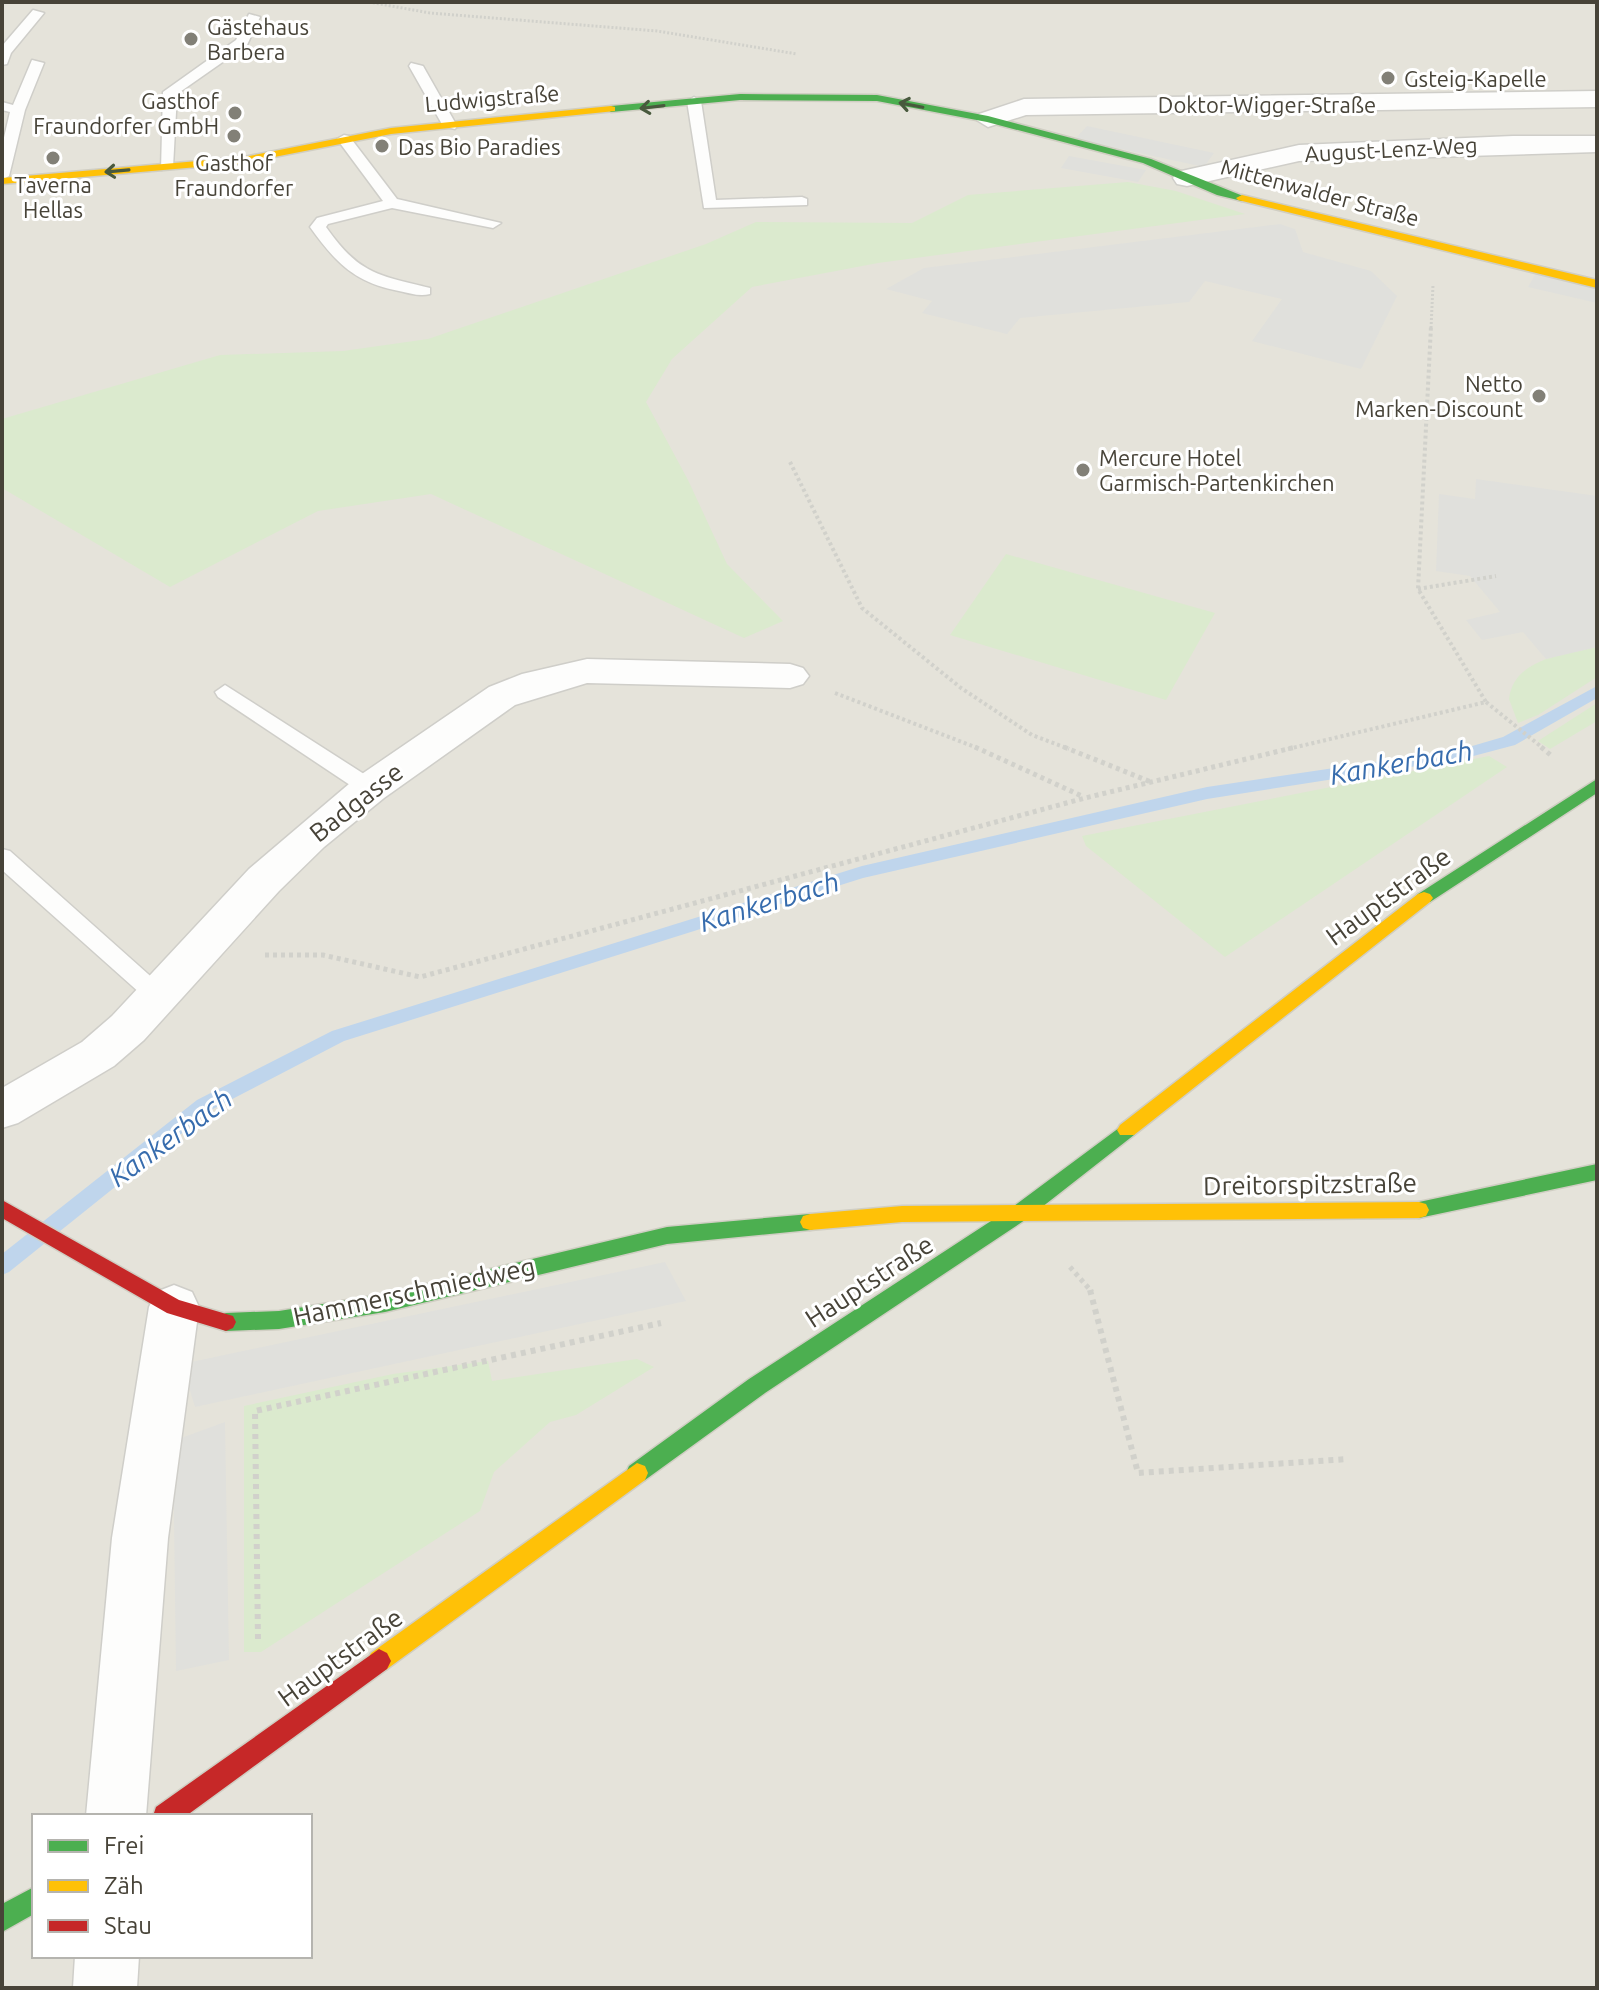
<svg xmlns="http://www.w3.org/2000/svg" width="1599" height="1990" font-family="Ubuntu,sans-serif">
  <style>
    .residential { fill: #e5e3da; fill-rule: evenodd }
    .green { fill: #dbeace }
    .parking { fill: #e0e0dc }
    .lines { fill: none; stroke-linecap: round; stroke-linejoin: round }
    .stream { fill: #bfd5ec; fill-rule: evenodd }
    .lane-casing { stroke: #cfcec9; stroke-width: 3 }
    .street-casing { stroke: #cfcec9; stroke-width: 3 }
    .fast-casing { stroke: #d0cec3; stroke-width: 3 }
    .slow-casing { stroke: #d0cec3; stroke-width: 3 }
    .jam-casing { stroke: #d0cec3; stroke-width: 3 }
    .path-far3 { stroke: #d1d1cb; stroke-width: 3; stroke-dasharray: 2 2; stroke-linecap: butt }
    .path-far2 { stroke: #d1d1cb; stroke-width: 4; stroke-dasharray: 3 3; stroke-linecap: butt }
    .path-far1 { stroke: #d1d1cb; stroke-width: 5; stroke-dasharray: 4 4; stroke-linecap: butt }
    .path { stroke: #d1d1cb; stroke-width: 6; stroke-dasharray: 5 5; stroke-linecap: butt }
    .lane { fill: #fdfdfc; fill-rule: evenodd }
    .street { fill: #fdfdfc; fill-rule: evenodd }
    .fast { fill: #4caf50; fill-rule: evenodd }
    .slow { fill: #ffc107; fill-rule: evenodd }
    .jam { fill: #c62828; fill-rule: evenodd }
    .oneway { stroke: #48593d }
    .poi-dot { fill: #828077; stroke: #fff; stroke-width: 3 }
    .labels { text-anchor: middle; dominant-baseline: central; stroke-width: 6; stroke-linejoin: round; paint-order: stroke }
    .far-poi-label { font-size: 22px; fill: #474338; stroke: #fff; text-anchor: start }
    .far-street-label { font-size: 22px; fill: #474338; stroke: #fff }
    .street-label { font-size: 26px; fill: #474338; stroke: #fff }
    .water-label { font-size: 28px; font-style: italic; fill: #376cad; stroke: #fff }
  </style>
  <rect width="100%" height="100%" fill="#f1f1ec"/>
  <path class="residential" d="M2,2L1597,3V1988H2ZM34,1816H310V1956H34Z"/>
  <path class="green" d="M1128,182L1176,191L1245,214L878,263L752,287L672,359L646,402L688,480L727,564L783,621L744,638L431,494L318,511L170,587L2,488V419L220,355L343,351L428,339L706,244L756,222L912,223L968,195Z
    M1006,554L1215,613L1166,700L950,635Z
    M1597,647V677L1538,715L1518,723L1509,699C1514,658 1564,655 1597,647Z
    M1597,703V721L1550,749L1538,741Z
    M1489,756L1507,767L1225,957L1086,846L1082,836Z
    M637,1359L654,1367L576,1415L550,1422L494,1472L480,1511L261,1652H244V1406L393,1374L488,1361L492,1381Z"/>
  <path class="parking" d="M1087,126L1214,153L1204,167L1075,139Z
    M1069,156L1146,170L1138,182L1061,168Z
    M1280,224L1295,229L1303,252L1371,271L1397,296L1361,369L1252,341L1282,299L1205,281L1189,302L1020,318L1007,334L922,313L932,301L886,289L924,268Z
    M1536,273L1597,287V303L1528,287Z
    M1476,479L1597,496V647L1546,659L1523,632L1482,640L1466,620L1500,612L1470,576L1436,571L1439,494L1475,499Z
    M665,1262L686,1301L195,1407L182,1364Z
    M225,1422L229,1660L176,1671L173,1441Z"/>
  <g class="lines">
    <path class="stream" d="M1597,686V698L1515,745L1462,759L1207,799L863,878L344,1041L211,1110L9,1272L2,1275V1254L197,1100L332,1031L862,866L1207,787L1462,749L1503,737Z"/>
    <defs>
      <path id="lane" d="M33,10L44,13L11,53L7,64L2,65V46Z
        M249,14L260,17L247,45L177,94L173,167L161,170L163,92L236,40Z
        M32,60L44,63L25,110L9,176L2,180V146L10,112L2,110V102L13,105Z
        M411,63L423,66L457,126L455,129L443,126L409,66Z
        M694,97L701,101L716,200L802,197L807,199V205L704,208L687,101Z
        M344,135L349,136L397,199L501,223L493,228L392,208L328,224L326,227C359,274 377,275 430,288V294C420,297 409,293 399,291C355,283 335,262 310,227L317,218L383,201L337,139Z
        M225,685L378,783L381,788L378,793H362L218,697L215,692Z
        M2,849L10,851L166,990L170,996L166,1002H150L2,870Z"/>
      <path id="street" d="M1597,91V107L1026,115L988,127L975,119L979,114L1024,99Z
        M1513,136H1597V152L1299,161L1187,186L1177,184L1173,178L1177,172L1299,145Z
        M587,659L790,664L803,668L809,676L803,684L790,688L587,683L515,705L384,798L324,847L279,891L144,1040L114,1066L18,1123L2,1128V1088L82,1042L112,1016L249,869L356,778L489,687L522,674Z
        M174,1285L192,1292L199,1307L168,1538L146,1816H86L112,1538L149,1307L156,1292Z
        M75,1956H139L137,1988H73Z"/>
      <path id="fast" d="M740,94L877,95L988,116L1151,159L1248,198L1242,201L1217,195L1143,163L987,122L877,101L740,100L611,112L606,109L611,106Z
        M1597,779V793L1430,902H1418L1415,898L1418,894Z
        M1127,1122L1134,1125L1137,1130L1134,1135L1028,1218L765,1393L645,1480L637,1483L629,1480L626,1473L629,1466L749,1379L1014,1206Z
        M1597,1164V1180L1419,1218L1412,1216L1409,1210L1412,1204L1419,1202Z
        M810,1214L817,1216L820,1222L817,1228L810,1230L667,1244L385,1312L279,1329L226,1331L219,1328L216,1322L219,1316L226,1313L279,1311L385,1294L667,1227Z
        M34,1887V1914L2,1932V1904Z"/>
      <path id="slow" d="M611,106L615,107V111L391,134L244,163L2,184V178L244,157L391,128Z
        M1242,195L1597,280V288L1238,200L1236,198Z
        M1424,892L1430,894L1433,898L1430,902L1134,1135H1120L1117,1130L1120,1125L1418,894Z
        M1419,1202L1426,1204L1429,1210L1426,1216L1419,1218L902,1222L810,1230L803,1228L800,1222L803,1216L810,1214L902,1206Z
        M637,1463L645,1466L648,1473L645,1480L387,1669L379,1673L371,1669L367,1661L371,1653Z"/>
      <path id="jam" d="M2,1200L179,1300L233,1316L236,1322L233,1328L226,1331L167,1313L2,1218Z
        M379,1649L387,1653L391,1661L387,1669L186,1816H153L156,1807Z"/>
    </defs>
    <use href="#lane" class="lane-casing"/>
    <use href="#street" class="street-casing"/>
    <use href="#fast" class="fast-casing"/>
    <use href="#slow" class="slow-casing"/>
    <use href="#jam" class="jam-casing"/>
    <path class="path-far3" d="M369,2L430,13L657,31L797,54
      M1431,328L1433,285"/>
    <path class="path-far2" d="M790,462L862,608L961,688L1032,735L1069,749
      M1418,589L1496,576
      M835,693L980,749
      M1486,702L1544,749
      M1288,749L1486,702L1418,589L1431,326"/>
    <path class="path-far1" d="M975,747L1084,797
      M1064,747L1151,782
      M1541,747L1553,757
      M265,955H323L420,977L1085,798L1296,747
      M1070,1267L1092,1292"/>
    <path class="path" d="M1090,1290L1138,1473L1348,1459
      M258,1639L255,1411L661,1323"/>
    <use href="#lane" class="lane"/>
    <use href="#street" class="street"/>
    <use href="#fast" class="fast"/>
    <use href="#slow" class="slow"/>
    <use href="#jam" class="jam"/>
  </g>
  <defs><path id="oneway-shaft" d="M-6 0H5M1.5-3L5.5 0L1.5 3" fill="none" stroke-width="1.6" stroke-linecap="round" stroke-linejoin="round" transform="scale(2)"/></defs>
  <g class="oneway">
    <use href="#oneway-shaft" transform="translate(911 105) rotate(-169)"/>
    <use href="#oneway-shaft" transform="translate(652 107) rotate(173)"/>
    <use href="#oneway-shaft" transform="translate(117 171) rotate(175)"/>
  </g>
  <g class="poi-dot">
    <circle cx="191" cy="39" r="8"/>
    <circle cx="1388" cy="78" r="8"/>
    <circle cx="235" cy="113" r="8"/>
    <circle cx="234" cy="136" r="8"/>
    <circle cx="382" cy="146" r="8"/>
    <circle cx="53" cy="158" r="8"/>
    <circle cx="1539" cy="396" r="8"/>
    <circle cx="1083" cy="470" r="8"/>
  </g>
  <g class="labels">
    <g class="far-poi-label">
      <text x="207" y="26">Gästehaus<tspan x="207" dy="25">Barbera</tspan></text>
      <text x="1404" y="78">Gsteig-Kapelle</text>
      <text x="219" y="100" text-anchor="end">Gasthof<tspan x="219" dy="25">Fraundorfer GmbH</tspan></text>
      <text x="398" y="146">Das Bio Paradies</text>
      <text x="234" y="162" text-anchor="middle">Gasthof<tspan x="234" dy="25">Fraundorfer</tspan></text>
      <text x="53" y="184" text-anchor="middle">Taverna<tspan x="53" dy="25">Hellas</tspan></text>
      <text x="1523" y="383" text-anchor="end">Netto<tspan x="1523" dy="25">Marken-Discount</tspan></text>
      <text x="1099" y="457">Mercure Hotel<tspan x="1099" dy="25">Garmisch-Partenkirchen</tspan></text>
    </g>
    <g class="far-street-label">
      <text transform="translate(492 98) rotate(-5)">Ludwigstraße</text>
      <text x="1267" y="104">Doktor-Wigger-Straße</text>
      <text transform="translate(1391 149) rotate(-3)">August-Lenz-Weg</text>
      <text transform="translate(1320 192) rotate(15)">Mittenwalder Straße</text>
    </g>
    <g class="street-label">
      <text transform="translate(356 802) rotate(-38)">Badgasse</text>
      <text transform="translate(1388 896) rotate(-36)">Hauptstraße</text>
      <text transform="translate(1310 1184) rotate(-1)">Dreitorspitzstraße</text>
      <text transform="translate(869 1281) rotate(-33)">Hauptstraße</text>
      <text transform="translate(414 1291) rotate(-12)">Hammerschmiedweg</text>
      <text transform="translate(340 1657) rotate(-36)">Hauptstraße</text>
    </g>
    <g class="water-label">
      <text transform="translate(1401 762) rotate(-10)">Kankerbach</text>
      <text transform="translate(769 901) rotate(-17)">Kankerbach</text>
      <text transform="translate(170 1137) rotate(-36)">Kankerbach</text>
    </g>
  </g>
  <rect width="1599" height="1990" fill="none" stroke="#474338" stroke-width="8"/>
  <rect x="32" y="1814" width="280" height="144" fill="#ffffff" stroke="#b5b4af" stroke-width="2"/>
  <rect x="48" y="1840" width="40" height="12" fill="#4caf50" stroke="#b5b4af" stroke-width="2"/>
  <text x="104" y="1854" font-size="24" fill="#474338">Frei</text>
  <rect x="48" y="1880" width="40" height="12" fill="#ffc107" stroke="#b5b4af" stroke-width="2"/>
  <text x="104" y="1894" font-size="24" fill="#474338">Zäh</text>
  <rect x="48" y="1920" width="40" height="12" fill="#c62828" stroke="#b5b4af" stroke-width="2"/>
  <text x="104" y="1934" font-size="24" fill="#474338">Stau</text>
</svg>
